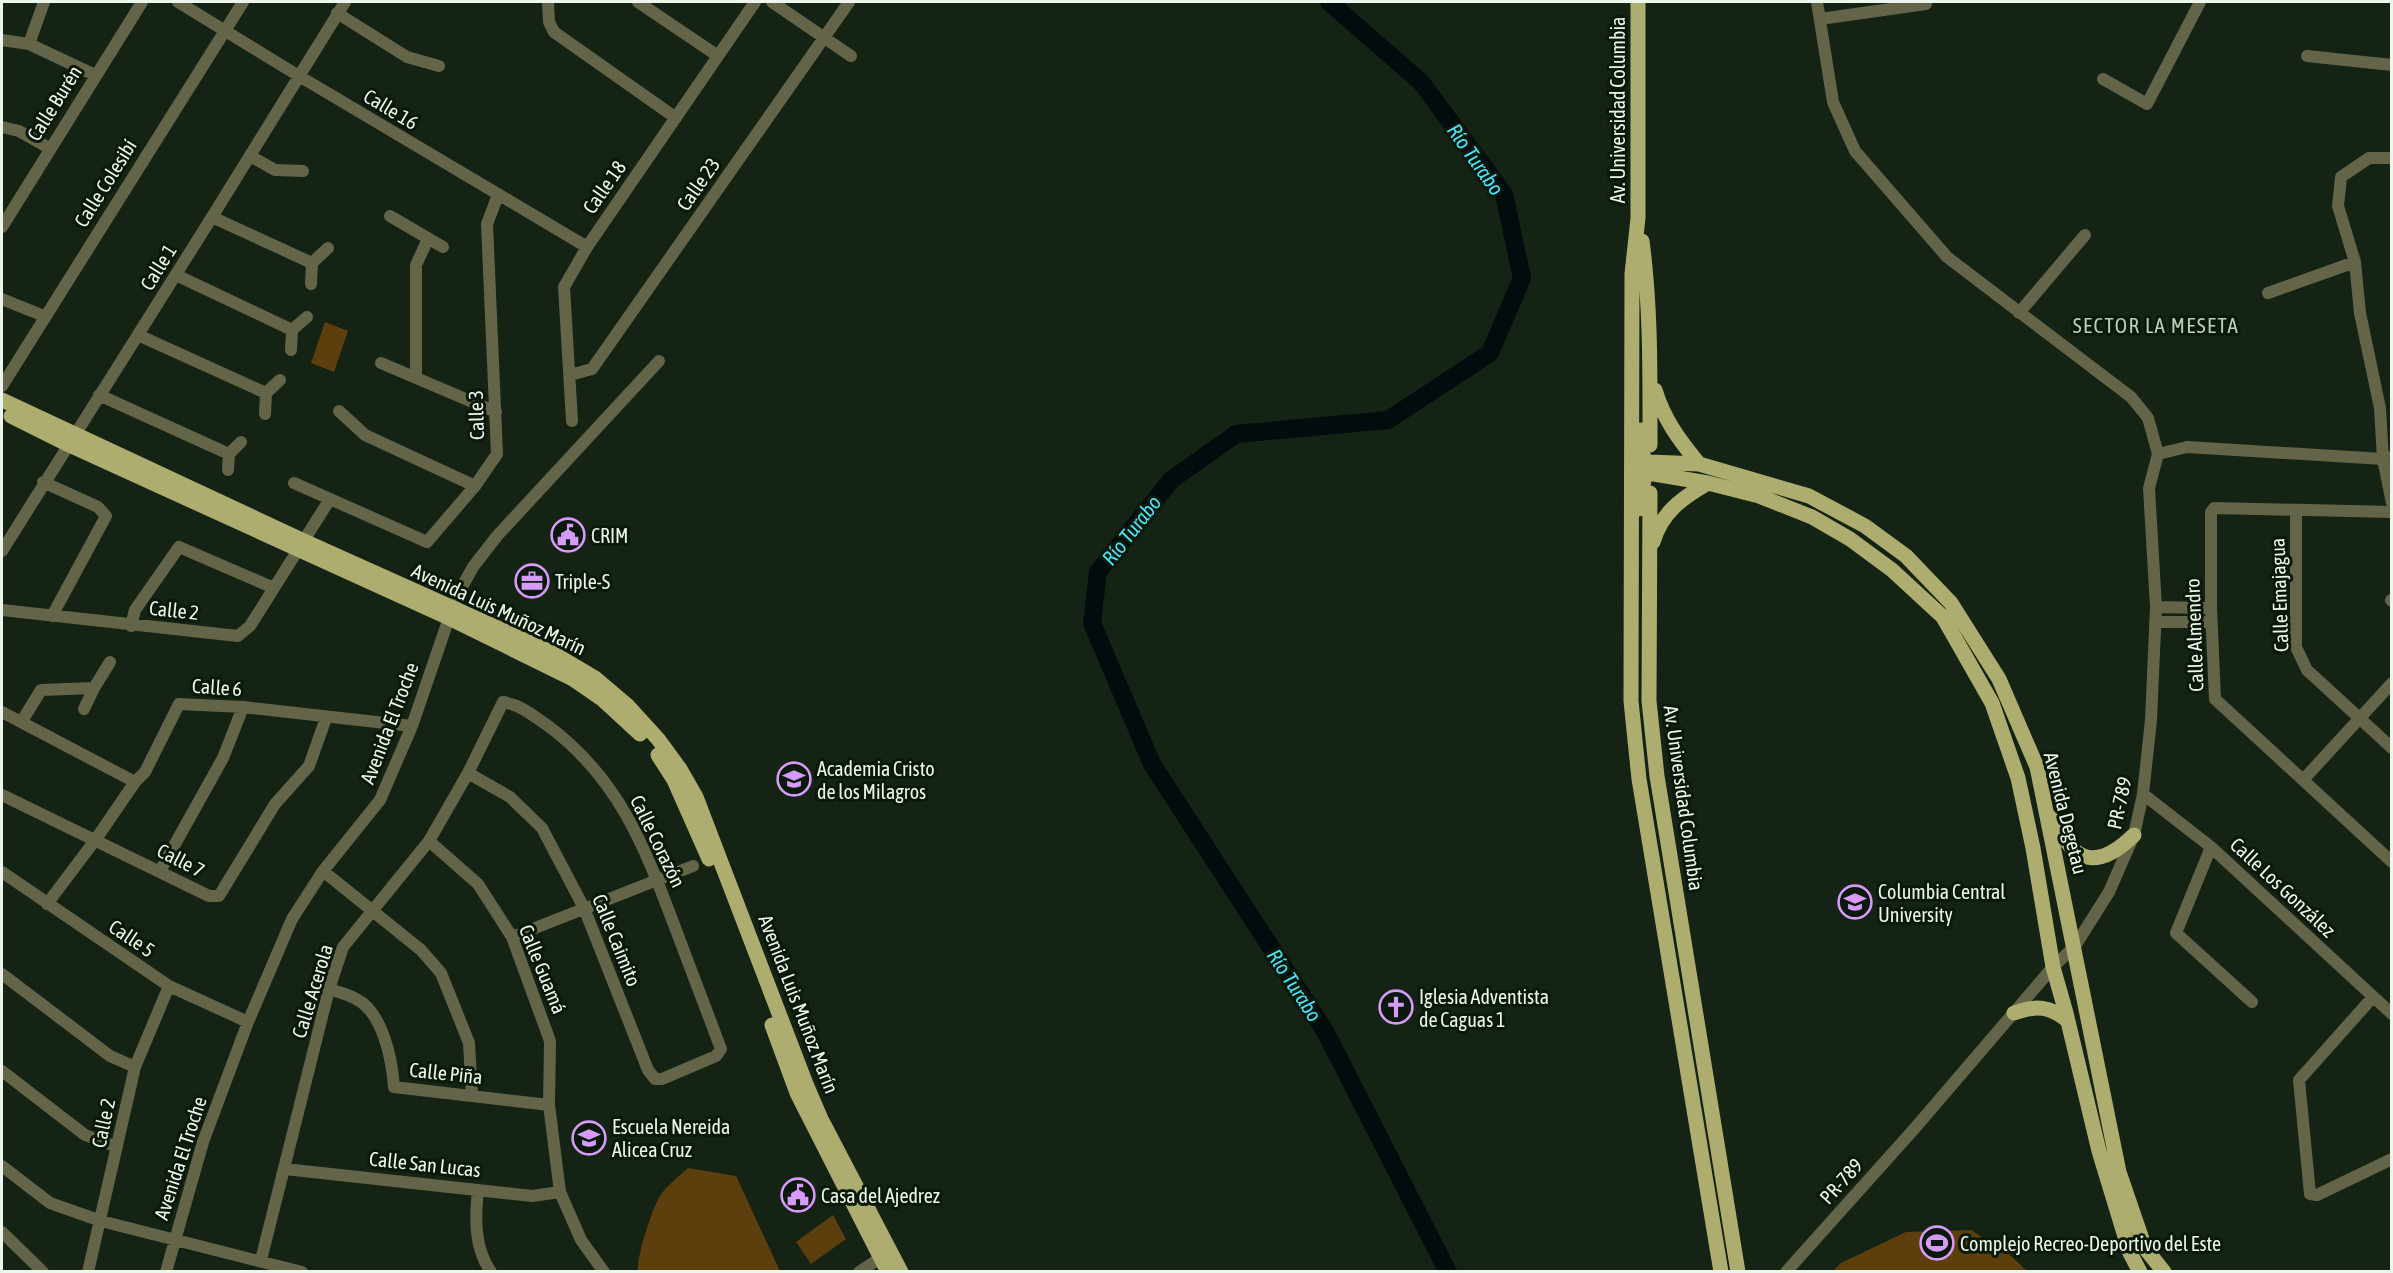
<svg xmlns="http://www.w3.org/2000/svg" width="2393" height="1273" font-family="'Asap Condensed',sans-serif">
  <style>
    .green { fill: #5d3f0e }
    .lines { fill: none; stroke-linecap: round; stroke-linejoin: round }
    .river { stroke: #020c0e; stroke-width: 18 }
    .minor { stroke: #646548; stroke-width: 12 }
    .major { stroke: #acad6f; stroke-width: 15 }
    .labels { text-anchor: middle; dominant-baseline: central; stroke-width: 6; stroke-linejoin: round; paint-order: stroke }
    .street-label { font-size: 20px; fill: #ecf6ec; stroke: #0b190a }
    .poi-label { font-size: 20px; fill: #ecf6ec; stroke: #0b190a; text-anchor: start }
    .water-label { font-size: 21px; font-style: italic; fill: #4de1fa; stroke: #0b190a }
    .neighbourhood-label { font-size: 21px; letter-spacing: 1.5px; fill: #bbceba; stroke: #0b190a }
  </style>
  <rect width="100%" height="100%" fill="#142313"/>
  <path class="green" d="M325,322L348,331L334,372L311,363Z
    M688,1168L736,1176L780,1271H638C636,1258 653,1206 661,1194C668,1185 679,1176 688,1168Z
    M833,1215L846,1239L811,1264L796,1242Z
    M1971,1230L2010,1255L2027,1271H1833L1841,1263L1906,1232Z"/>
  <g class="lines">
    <path class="river" d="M1329,2L1421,82L1504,194L1522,278L1490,353L1388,420L1236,434L1171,480L1098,572L1092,623L1152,764L1325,1031L1448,1272"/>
    <path class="minor" d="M178,2L299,76L587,247
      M548,2L549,22L554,32L676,118
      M638,2L718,56
      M772,2L851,56
      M337,13L407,57L439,66
      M1820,19L1926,4
      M2,40L29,44L95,75
      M29,44L44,2
      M2307,56L2392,65
      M2103,79L2147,104L2200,2
      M2,127L19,131L49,148
      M250,156L275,170L303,171
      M2392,158H2369L2341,177L2338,206L2355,262L2360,313L2380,408L2383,459L2392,503
      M390,216L443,247
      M212,217L312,263
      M2,227L142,2
      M176,275L292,330
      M311,284L312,263L328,248
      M2268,293L2355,262
      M2,299L44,316
      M2019,313L2085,235
      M138,335L266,393
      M291,350L292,330L307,317
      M381,363L496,412
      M570,375L592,369L849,2
      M416,377V265L428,239
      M2,386L243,2
      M99,395L229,454
      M339,411L365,435L475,486
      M265,414L266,393L280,380
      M572,421L564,287L587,247L755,2
      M2158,454L2187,447L2383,459L2392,457
      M228,470L229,454L241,442
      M43,482L98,507L106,516L52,616
      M294,483L427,542L475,486L497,454L487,224L498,195
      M2296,510V647L2307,670L2392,748
      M2392,512L2214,508L2211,512V608L2215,699L2392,862
      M2,551L212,217L345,2
      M2391,600L2392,601
      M2156,607L2211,608
      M2,610L238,636L250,626L330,499
      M2155,622H2211
      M131,626L135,610L179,547L274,588
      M84,709L94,688
      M2,712L135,782
      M22,721L41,690L94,688L110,662
      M2303,780L2392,683
      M2143,794L2211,847L2392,1014
      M2,795L209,896H219L275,804L309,766L326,718
      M429,841L478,884L512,937L550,1041L549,1105L560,1192L581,1240L604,1272
      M2211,847L2176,933L2252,1002
      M160,871L223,758L243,707
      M323,871L421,950L441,973L469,1043L472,1096
      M2,872L169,986L248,1022
      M47,904L96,839L135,782L145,772L179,704L243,707L412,726
      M512,937L693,866
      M2,974L110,1056L135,1067
      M329,989C338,992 348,994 356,999C383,1012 392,1060 394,1087L549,1105
      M2373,997L2299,1080L2310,1194L2317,1195L2392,1159
      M2,1071L85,1135L117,1147
      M2,1166L50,1203L101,1221L302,1272
      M285,1169L532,1196L560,1192
      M478,1190C475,1218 474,1248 491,1272
      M2,1232L43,1272
      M261,1260L329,989L343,947L429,841L468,773L503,702C521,705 532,715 547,725C620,779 645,848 676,930C691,970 706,1009 721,1049L716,1056L662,1079H655L648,1070L584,908L542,828L510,797L468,773
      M88,1272L135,1067L169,986
      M166,1272L203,1142L248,1022L292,919L323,871L380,800L412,726L449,618L463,585L473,567L497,536L659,361
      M859,1272L888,1253
      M1786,1272L1915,1128L2053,967L2075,946L2109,892L2134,835L2143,794L2151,720L2156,607L2149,488L2158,454L2148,418L2131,397L1947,257L1855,151L1833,102L1817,2"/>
    <path class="major" d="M1638,2V218L1632,274L1631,701L1639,779L1721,1272
      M1642,241C1651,308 1650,377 1650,445
      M1655,390C1664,420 1680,441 1699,464
      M2,400L304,541L551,652L595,678L628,706L658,739L680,769L696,797L806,1084L821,1119L901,1272
      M11,416L67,444L449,618L573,679L602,699L640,734
      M1641,430V447L1648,473L1708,483L1759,496L1812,517L1850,539L1892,570L1943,617L1992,703L2018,778L2033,848L2053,967L2066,1013L2099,1151L2130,1253L2140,1272
      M1650,493L1649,701L1657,776L1738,1272
      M1639,509L1646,468L1650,462L1699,464L1809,496L1865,526L1906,556L1951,603L1999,679L2037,767L2119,1172L2145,1248L2164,1272
      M1653,542C1662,512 1682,498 1708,483
      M658,755L674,780L709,859
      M2053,818C2074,865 2098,870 2134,835
      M2014,1013C2036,1005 2050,1006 2068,1021
      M772,1025L797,1093L888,1272"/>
  </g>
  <defs>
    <symbol id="civic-ring" viewBox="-11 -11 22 22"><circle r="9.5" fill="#0b190a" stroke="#d69bfa" stroke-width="1.5"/><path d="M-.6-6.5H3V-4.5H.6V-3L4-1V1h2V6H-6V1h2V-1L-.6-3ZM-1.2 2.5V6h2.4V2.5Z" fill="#d69bfa"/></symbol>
    <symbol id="office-ring" viewBox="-11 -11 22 22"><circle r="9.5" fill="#0b190a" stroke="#d69bfa" stroke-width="1.5"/><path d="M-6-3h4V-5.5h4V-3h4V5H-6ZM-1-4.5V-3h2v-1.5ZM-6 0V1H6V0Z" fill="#d69bfa"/></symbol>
    <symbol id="school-ring" viewBox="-11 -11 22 22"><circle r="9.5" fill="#0b190a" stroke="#d69bfa" stroke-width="1.5"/><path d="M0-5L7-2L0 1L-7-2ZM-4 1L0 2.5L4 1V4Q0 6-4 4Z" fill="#d69bfa"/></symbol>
    <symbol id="university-ring" viewBox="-11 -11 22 22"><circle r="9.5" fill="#0b190a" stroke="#d69bfa" stroke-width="1.5"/><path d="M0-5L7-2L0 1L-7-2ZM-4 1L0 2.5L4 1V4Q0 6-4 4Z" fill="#d69bfa"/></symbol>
    <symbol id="church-ring" viewBox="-11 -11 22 22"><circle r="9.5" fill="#0b190a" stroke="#d69bfa" stroke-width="1.5"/><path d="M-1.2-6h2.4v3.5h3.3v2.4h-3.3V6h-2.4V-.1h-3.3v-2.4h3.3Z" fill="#d69bfa"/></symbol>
    <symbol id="stadium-ring" viewBox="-11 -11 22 22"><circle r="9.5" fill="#0b190a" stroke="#d69bfa" stroke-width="1.5"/><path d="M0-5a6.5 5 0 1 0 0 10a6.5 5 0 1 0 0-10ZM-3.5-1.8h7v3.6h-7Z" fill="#d69bfa"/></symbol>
  </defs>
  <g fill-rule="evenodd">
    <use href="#civic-ring" x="549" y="516" width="38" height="38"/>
    <use href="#office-ring" x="513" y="562" width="38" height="38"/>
    <use href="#school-ring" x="775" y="760" width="38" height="38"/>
    <use href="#university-ring" x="1836" y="883" width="38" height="38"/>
    <use href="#church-ring" x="1377" y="988" width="38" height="38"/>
    <use href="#school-ring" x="570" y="1119" width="38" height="38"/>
    <use href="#civic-ring" x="779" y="1176" width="38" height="38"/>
    <use href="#stadium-ring" x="1918" y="1224" width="38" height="38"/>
  </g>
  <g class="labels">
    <g class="street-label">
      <text transform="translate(54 103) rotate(-58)">Calle Burén</text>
      <text transform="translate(391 109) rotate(31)">Calle 16</text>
      <text transform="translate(1617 110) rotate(-90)">Av. Universidad Columbia</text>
      <text transform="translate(105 183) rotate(-58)">Calle Colesibí</text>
      <text transform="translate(698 184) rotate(-55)">Calle 23</text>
      <text transform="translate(604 187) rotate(-55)">Calle 18</text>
      <text transform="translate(158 267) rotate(-58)">Calle 1</text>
      <text transform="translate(476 415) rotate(-92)">Calle 3</text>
      <text transform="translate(2279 595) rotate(-92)">Calle Emajagua</text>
      <text transform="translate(499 609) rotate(25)">Avenida Luis Muñoz Marín</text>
      <text transform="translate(174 610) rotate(6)">Calle 2</text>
      <text transform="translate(2194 635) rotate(-92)">Calle Almendro</text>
      <text transform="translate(217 687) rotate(4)">Calle 6</text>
      <text transform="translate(389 723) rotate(-69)">Avenida El Troche</text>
      <text transform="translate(1684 798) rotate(82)">Av. Universidad Columbia</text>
      <text transform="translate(2119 803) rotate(-78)">PR-789</text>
      <text transform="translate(2066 813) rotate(76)">Avenida Degetau</text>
      <text transform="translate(658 841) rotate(64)">Calle Corazón</text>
      <text transform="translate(181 860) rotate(27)">Calle 7</text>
      <text transform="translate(2283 887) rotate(43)">Calle Los González</text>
      <text transform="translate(132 938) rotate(34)">Calle 5</text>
      <text transform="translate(617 940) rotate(68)">Calle Caimito</text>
      <text transform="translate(543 969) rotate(68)">Calle Guamá</text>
      <text transform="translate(312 991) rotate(-73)">Calle Acerola</text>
      <text transform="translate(799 1004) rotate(69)">Avenida Luis Muñoz Marín</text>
      <text transform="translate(446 1073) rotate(6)">Calle Piña</text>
      <text transform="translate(103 1123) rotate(-78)">Calle 2</text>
      <text transform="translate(180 1158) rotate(-72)">Avenida El Troche</text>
      <text transform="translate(425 1164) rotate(6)">Calle San Lucas</text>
      <text transform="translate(1841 1181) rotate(-48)">PR-789</text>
    </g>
    <g class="poi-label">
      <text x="591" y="535">CRIM</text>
      <text x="555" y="581">Triple-S</text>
      <text x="817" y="768">Academia Cristo<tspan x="817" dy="23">de los Milagros</tspan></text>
      <text x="1878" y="891">Columbia Central<tspan x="1878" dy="23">University</tspan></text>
      <text x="1419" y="996">Iglesia Adventista<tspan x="1419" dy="23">de Caguas 1</tspan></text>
      <text x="612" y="1126">Escuela Nereida<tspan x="612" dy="23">Alicea Cruz</tspan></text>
      <text x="821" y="1195">Casa del Ajedrez</text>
      <text x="1960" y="1243">Complejo Recreo-Deportivo del Este</text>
    </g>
    <g class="water-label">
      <text transform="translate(1476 159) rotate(55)">Río Turabo</text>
      <text transform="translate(1131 530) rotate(-52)">Río Turabo</text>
      <text transform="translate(1295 985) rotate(57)">Río Turabo</text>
    </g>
    <g class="neighbourhood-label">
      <text x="2156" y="325">SECTOR LA MESETA</text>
    </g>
  </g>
  <rect width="2393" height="1273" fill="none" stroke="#ecf6ec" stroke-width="6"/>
</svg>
